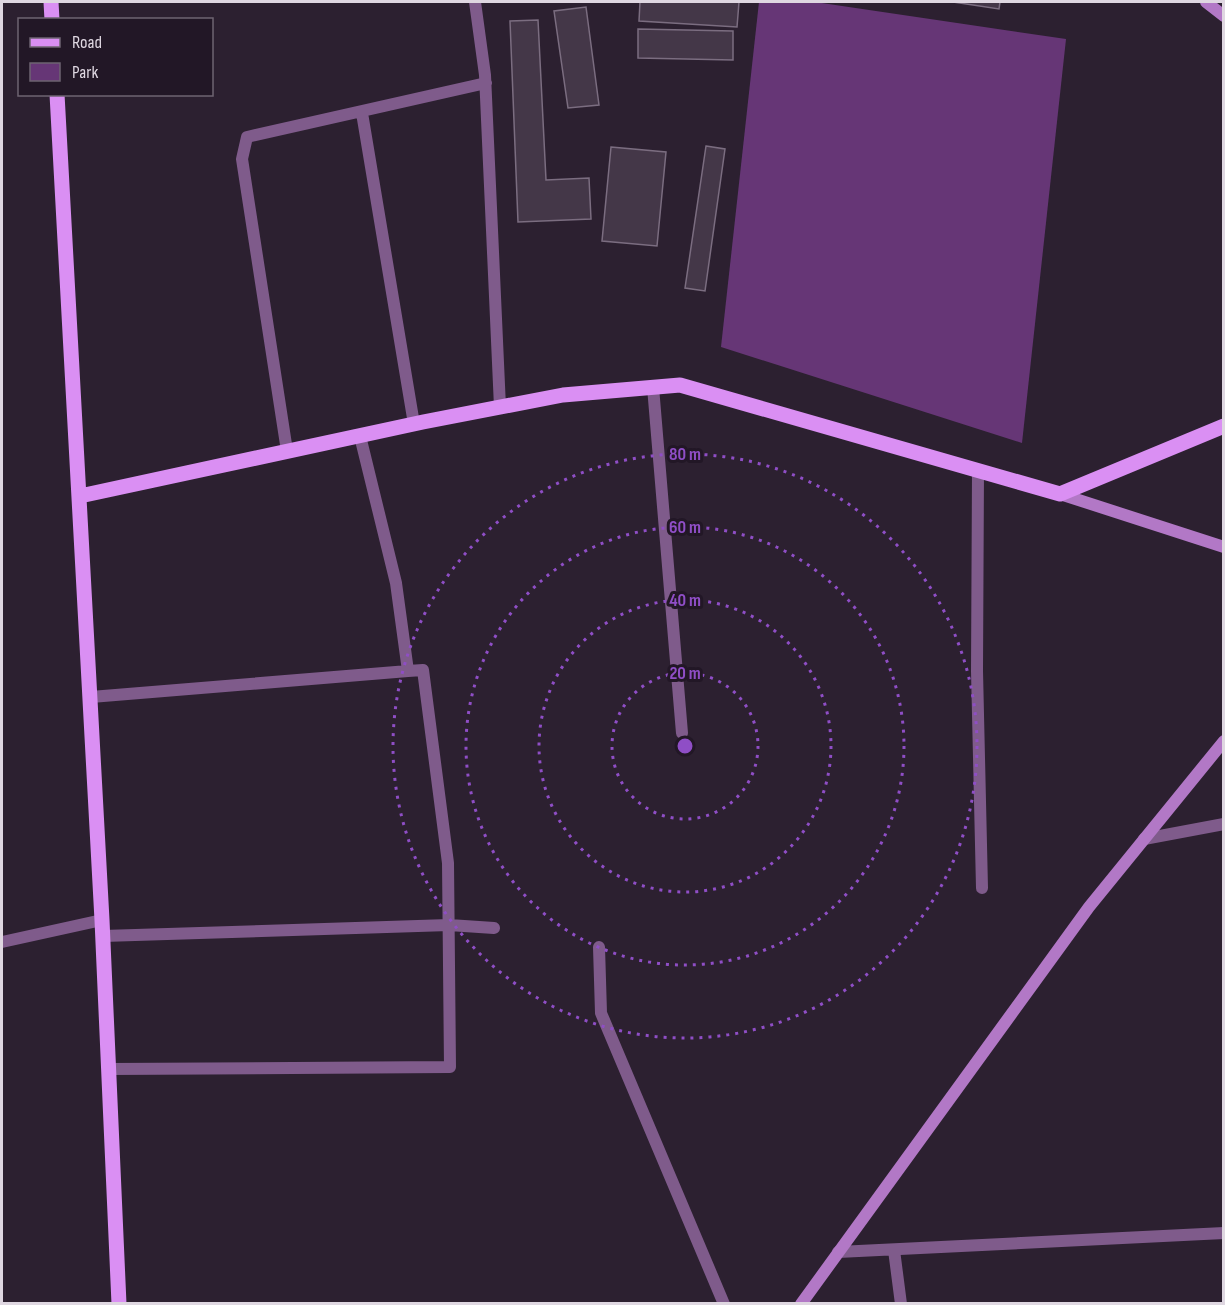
<svg xmlns="http://www.w3.org/2000/svg" width="1225" height="1305" font-family="'Sofia Sans Condensed',sans-serif">
  <style>
    .green { fill: #663676 }
    .building { fill: #443748; stroke: #7b6d80; stroke-width: 1.5 }
    .lines { fill: none; stroke-linecap: round; stroke-linejoin: round }
    .lane { stroke: #7f5b8b; stroke-width: 12 }
    .street { stroke: #7f5b8b; stroke-width: 12 }
    .secondary { stroke: #b278c6; stroke-width: 12 }
    .primary { stroke: #da8ff3; stroke-width: 15 }
    .ring { fill: none; stroke: #8f4ec6; stroke-width: 3; stroke-dasharray: 3 6 }
    .centre { fill: #8f4ec6; stroke: #221726; stroke-width: 3 }
    .ring-label { font-size: 18px; text-anchor: middle; font-weight: bold; fill: #8f4ec6; stroke: #221726; stroke-width: 6; stroke-linejoin: round; paint-order: stroke }
  </style>
  <rect width="100%" height="100%" fill="#2c2030"/>
  <path class="green" d="M759,2H815L1066,39L1022,443L721,347Z"/>
  <path class="building" d="M640,2H739L737,27L639,21Z
    M953,2H1000L999,9Z
    M586,7L599,105L568,108L554,11Z
    M538,20L546,180L589,178L591,219L518,222L510,21Z
    M638,29L733,31V60L638,58Z
    M706,146L725,149L705,291L685,288Z
    M611,147L666,152L657,246L602,241Z"/>
  <g class="lines">
    <path class="lane" d="M978,471L977,671L982,888
      M91,697L408,671
      M103,936L449,925L494,928
      M599,947L601,1013L724,1304
      M109,1069L450,1067L448,863L423,670L408,671L396,583L360,436"/>
    <path class="street" d="M475,2L485,75L500,407
      M362,113L414,424
      M653,387L682,733
      M287,451L242,159L247,137L486,83
      M1144,839L1224,824
      M2,942L102,920
      M894,1250L901,1304
      M838,1252L1224,1233"/>
    <path class="secondary" d="M1206,2L1224,16
      M1060,494L1224,547
      M801,1304L1089,907L1224,741"/>
    <path class="primary" d="M51,2L52,20
      M57,94L102,920L119,1304
      M80,496L423,422L563,395L680,385L1060,494L1224,426"/>
  </g>
  <g class="ring">
    <circle cx="685" cy="746" r="73"/>
    <circle cx="685" cy="746" r="146"/>
    <circle cx="685" cy="746" r="219"/>
    <circle cx="685" cy="746" r="292"/>
  </g>
  <circle cx="685" cy="746" r="9" class="centre"/>
  <g class="ring-label">
    <text x="685" y="460">80 m</text>
    <text x="685" y="533">60 m</text>
    <text x="685" y="606">40 m</text>
    <text x="685" y="679">20 m</text>
  </g>
  <rect width="1225" height="1305" fill="none" stroke="#dfd7e1" stroke-width="6"/>
  <rect x="18" y="18" width="195" height="78" fill="#221726" stroke="#6e6471" stroke-width="1.5"/>
  <rect x="30" y="38" width="30" height="9" fill="#da8ff3" stroke="#6e6471" stroke-width="1.5"/>
  <text x="72" y="48" font-size="18" fill="#dfd7e1">Road</text>
  <rect x="30" y="63" width="30" height="18" fill="#663676" stroke="#6e6471" stroke-width="1.5"/>
  <text x="72" y="78" font-size="18" fill="#dfd7e1">Park</text>
</svg>
